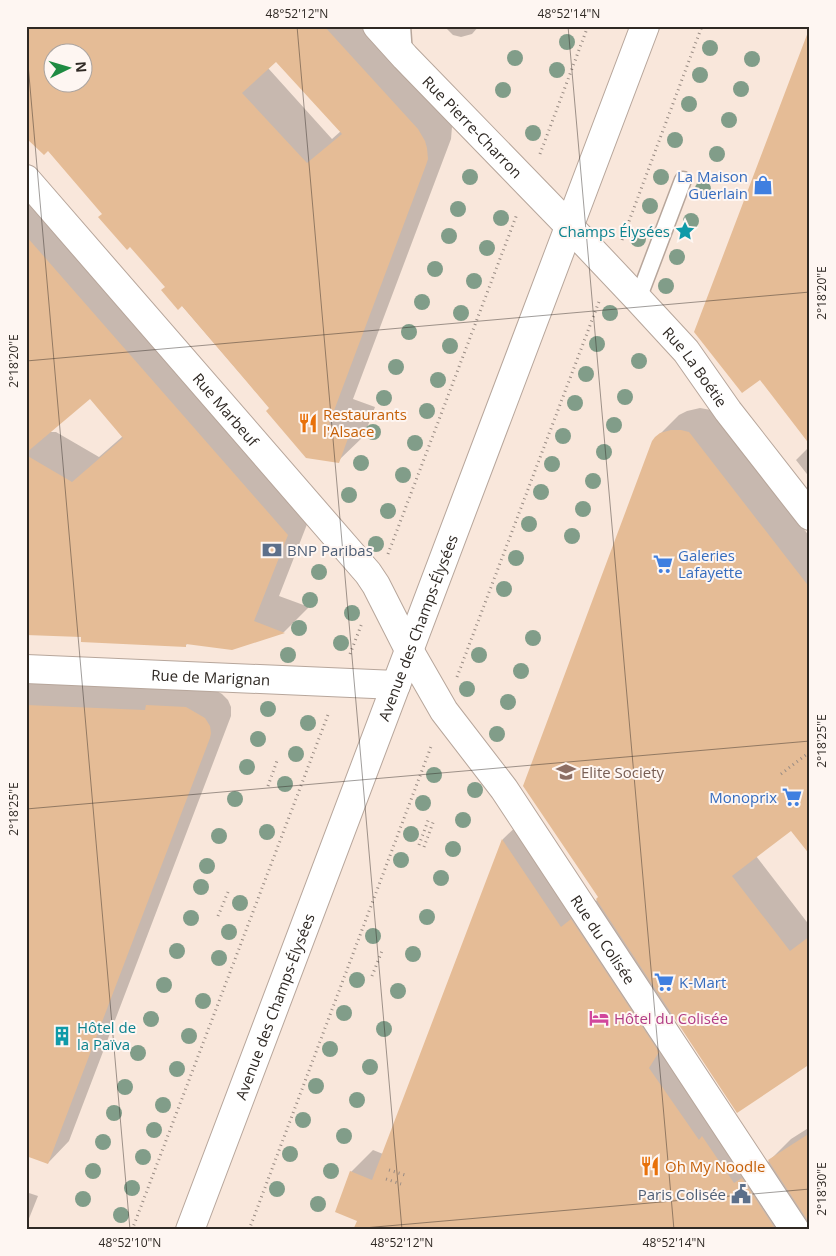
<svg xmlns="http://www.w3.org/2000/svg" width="836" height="1256" font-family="'Open Sans',sans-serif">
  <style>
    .shadow { fill: #0003; fill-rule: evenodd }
    .building { fill: #e5bc96; fill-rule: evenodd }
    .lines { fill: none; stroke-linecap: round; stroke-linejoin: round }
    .lane-casing { stroke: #b7a69b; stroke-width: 19 }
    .street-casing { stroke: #b7a69b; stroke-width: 30 }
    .secondary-casing { stroke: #b7a69b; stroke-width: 30 }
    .primary-casing { stroke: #b7a69b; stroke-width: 30 }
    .path { stroke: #988b83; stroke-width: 3; stroke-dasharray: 1 4; stroke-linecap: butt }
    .lane { stroke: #fff; stroke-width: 16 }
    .street { stroke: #fff; stroke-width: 28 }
    .secondary { stroke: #fff; stroke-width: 28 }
    .primary { stroke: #fff; stroke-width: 28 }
    .tree { fill: #819d89 }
    .ticks { fill: none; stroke: #2f2924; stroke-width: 1; stroke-opacity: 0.45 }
    .labels { text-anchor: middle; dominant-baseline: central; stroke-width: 4; stroke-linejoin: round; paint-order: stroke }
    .street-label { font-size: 15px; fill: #2f2924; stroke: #fef6f2 }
    .shop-label { font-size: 15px; fill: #366cbe; stroke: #fef6f2; text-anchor: end }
    .culture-label { font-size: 15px; fill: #0d838f; stroke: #fef6f2; text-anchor: end }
    .food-label { font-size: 15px; fill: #c56008; stroke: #fef6f2; text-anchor: start }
    .service-label { font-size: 15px; fill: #4e5e75; stroke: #fef6f2; text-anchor: start }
    .education-label { font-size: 15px; fill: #785e54; stroke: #fef6f2; text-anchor: start }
    .hotel-label { font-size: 15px; fill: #b23c85; stroke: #fef6f2; text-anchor: start }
    .neatline { fill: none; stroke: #2f2924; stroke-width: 2 }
    .ticks-label { font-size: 12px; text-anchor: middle; fill: #2f2924 }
  </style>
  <rect width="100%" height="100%" fill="#f9e7db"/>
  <path class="shadow" d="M26,26H371L449,115L452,127L451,139L353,399L375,407L364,436L338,461L270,408L48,150ZM52,52H82V82H52ZM276,60L341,131L332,139L268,68Z
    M444,26H479L472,34L461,37L453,35Z
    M26,183L313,509L279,596L309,607L284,632L232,649L188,643L186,645L82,636L26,634ZM90,397L123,436L99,457L56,432H49Z
    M700,408L711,410L810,537V853L791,830L756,856L810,926V1063L674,1016L672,1017L680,1029L670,1045L756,1162L764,1157L768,1162L791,1139L810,1127V1230H355L358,1220L351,1172L373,1150L383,1154L503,839L525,818L583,906L593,898L596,901L600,897L656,438L679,415L687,411Z
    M810,446V478L796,460Z
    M26,683L164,689L168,685L208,686L222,694L228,700L231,707V716L69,1141L48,1163L26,1154Z
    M26,1192L38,1196L26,1226Z"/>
  <path class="building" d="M26,26H324L418,129L425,141L427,148L428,159L426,165L329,424L350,433L339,463L306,458L266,411L269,408L247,382L182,306L178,310L161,290L165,287L130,247L127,250L98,217L102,214L48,151L44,155L26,138ZM52,52H82V82H52ZM276,62L342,134L307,163L242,93Z
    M808,32L810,33V445L760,380L742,393L694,332Z
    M26,236L288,535L254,621L285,633L232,650L186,644V647L81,642V637L26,635V455L72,482L123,438L90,399L26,453Z
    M671,430H681L689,432L810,588V855L791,831L732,876L790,951L810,936V1064L737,1113L596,899L598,897L523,786L652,441L655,437L660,433Z
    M26,705L145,710L146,705L186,707L205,718L210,726L211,733L210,738L48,1164L26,1156Z
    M502,839L561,927L571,919L659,1052L649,1068L699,1140L702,1136L734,1183L742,1178L776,1230H353L357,1221L335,1212L350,1171L372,1180Z
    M810,1133V1226L808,1221L768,1160Z"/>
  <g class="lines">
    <defs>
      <path id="lane" d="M402,26L404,55
        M638,299L683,180"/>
      <g id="street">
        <path id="s1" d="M377,26L405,57L570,227"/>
        <path id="s2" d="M26,179L368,573L376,585L409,650L444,711L504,789L795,1230"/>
        <path id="s3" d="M26,669L396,685"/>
      </g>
      <g id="secondary">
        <path id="s4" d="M570,227L638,299L686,351L728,411L810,516"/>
      </g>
      <g id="primary">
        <path id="s5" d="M190,1230L645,26"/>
      </g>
    </defs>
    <use href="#lane" class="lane-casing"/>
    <use href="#street" class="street-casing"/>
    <use href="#secondary" class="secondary-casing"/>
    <use href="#primary" class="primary-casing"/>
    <path class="path" d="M540,154L588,26
      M622,240L702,26
      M388,554L517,214
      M350,654L362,623
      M457,677L600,299
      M781,774L807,754
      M268,786L278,758
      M419,845L429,818
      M424,847L434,820
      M218,916L228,892
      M372,976L382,951
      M389,1170L405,1175
      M386,1179L401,1184
      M132,1230L329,712
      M249,1230L432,744"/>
    <use href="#lane" class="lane"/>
    <use href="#street" class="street"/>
    <use href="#secondary" class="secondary"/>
    <use href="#primary" class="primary"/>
  </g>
  <g class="tree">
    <circle cx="567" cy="42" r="8"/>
    <circle cx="710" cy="48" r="8"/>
    <circle cx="515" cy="58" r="8"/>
    <circle cx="752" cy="59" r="8"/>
    <circle cx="557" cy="70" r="8"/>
    <circle cx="700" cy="75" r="8"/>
    <circle cx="741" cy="89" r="8"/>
    <circle cx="503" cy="90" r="8"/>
    <circle cx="689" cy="104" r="8"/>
    <circle cx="729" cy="120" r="8"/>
    <circle cx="533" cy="133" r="8"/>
    <circle cx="675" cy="140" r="8"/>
    <circle cx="717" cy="154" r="8"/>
    <circle cx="470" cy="177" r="8"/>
    <circle cx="661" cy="177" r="8"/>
    <circle cx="703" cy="189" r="8"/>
    <circle cx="650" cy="206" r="8"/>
    <circle cx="458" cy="209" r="8"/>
    <circle cx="501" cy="218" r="8"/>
    <circle cx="691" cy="221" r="8"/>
    <circle cx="449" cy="236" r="8"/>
    <circle cx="638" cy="239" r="8"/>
    <circle cx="487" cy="248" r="8"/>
    <circle cx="677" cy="257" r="8"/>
    <circle cx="435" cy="269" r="8"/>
    <circle cx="474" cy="281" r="8"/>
    <circle cx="666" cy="286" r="8"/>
    <circle cx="422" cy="302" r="8"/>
    <circle cx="461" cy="313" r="8"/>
    <circle cx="610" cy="313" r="8"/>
    <circle cx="409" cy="332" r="8"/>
    <circle cx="597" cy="344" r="8"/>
    <circle cx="450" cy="346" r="8"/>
    <circle cx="639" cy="361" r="8"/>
    <circle cx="396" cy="367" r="8"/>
    <circle cx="586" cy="374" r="8"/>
    <circle cx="438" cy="380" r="8"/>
    <circle cx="625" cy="397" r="8"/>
    <circle cx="384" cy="398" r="8"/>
    <circle cx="575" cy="403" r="8"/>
    <circle cx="427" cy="411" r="8"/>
    <circle cx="614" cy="425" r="8"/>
    <circle cx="373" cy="432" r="8"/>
    <circle cx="563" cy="436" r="8"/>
    <circle cx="415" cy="443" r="8"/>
    <circle cx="604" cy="452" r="8"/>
    <circle cx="361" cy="463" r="8"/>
    <circle cx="552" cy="464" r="8"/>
    <circle cx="403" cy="475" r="8"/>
    <circle cx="593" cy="481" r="8"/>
    <circle cx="541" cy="492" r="8"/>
    <circle cx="349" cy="495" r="8"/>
    <circle cx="583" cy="509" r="8"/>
    <circle cx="388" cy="511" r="8"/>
    <circle cx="529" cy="524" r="8"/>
    <circle cx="572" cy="536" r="8"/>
    <circle cx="376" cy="544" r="8"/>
    <circle cx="516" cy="558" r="8"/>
    <circle cx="319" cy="572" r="8"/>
    <circle cx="504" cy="589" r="8"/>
    <circle cx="310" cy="600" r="8"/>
    <circle cx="352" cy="613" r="8"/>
    <circle cx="299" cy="628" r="8"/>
    <circle cx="533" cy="638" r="8"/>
    <circle cx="341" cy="643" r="8"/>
    <circle cx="288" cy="655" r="8"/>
    <circle cx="479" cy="655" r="8"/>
    <circle cx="521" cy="671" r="8"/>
    <circle cx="467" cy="689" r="8"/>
    <circle cx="508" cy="702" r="8"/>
    <circle cx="268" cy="709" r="8"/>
    <circle cx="308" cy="723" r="8"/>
    <circle cx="497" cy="734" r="8"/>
    <circle cx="258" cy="739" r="8"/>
    <circle cx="296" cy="754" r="8"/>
    <circle cx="247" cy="767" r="8"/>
    <circle cx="434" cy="775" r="8"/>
    <circle cx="285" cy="784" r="8"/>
    <circle cx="475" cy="790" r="8"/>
    <circle cx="235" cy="799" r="8"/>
    <circle cx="423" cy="803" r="8"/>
    <circle cx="463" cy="820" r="8"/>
    <circle cx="267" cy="832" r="8"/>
    <circle cx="411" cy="834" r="8"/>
    <circle cx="219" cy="836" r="8"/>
    <circle cx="453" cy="849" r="8"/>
    <circle cx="401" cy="860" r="8"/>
    <circle cx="207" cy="866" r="8"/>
    <circle cx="441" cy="878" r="8"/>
    <circle cx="201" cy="887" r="8"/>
    <circle cx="240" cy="903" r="8"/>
    <circle cx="427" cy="917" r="8"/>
    <circle cx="191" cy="918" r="8"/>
    <circle cx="229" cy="932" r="8"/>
    <circle cx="373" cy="936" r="8"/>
    <circle cx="177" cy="951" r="8"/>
    <circle cx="413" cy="954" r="8"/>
    <circle cx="219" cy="958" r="8"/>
    <circle cx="357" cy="980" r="8"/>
    <circle cx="164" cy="985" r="8"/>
    <circle cx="398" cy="991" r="8"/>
    <circle cx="203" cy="1001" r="8"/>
    <circle cx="344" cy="1013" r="8"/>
    <circle cx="151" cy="1019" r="8"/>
    <circle cx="384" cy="1029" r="8"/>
    <circle cx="189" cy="1036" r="8"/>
    <circle cx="330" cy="1049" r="8"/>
    <circle cx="138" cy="1053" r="8"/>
    <circle cx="370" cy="1067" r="8"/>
    <circle cx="177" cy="1069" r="8"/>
    <circle cx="316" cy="1086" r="8"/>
    <circle cx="125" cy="1087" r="8"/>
    <circle cx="357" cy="1100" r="8"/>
    <circle cx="163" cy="1105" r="8"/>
    <circle cx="114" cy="1113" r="8"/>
    <circle cx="303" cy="1120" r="8"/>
    <circle cx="154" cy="1130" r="8"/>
    <circle cx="344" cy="1136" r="8"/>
    <circle cx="103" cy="1142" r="8"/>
    <circle cx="290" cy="1154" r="8"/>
    <circle cx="143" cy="1157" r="8"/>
    <circle cx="93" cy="1171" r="8"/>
    <circle cx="331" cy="1171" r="8"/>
    <circle cx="132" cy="1188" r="8"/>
    <circle cx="277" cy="1189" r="8"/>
    <circle cx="83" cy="1199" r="8"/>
    <circle cx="318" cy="1204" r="8"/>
    <circle cx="121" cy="1215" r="8"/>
  </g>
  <path class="ticks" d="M297,26L402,1230M568,26L674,1230M26,41L130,1230M26,361L810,292M26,809L810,741M341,1230L810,1189"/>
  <defs>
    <symbol id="shop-bare" viewBox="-9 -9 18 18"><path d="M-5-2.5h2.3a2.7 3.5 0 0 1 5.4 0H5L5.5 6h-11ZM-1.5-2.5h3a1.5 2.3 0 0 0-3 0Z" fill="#3f7fe0" stroke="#fef6f2" stroke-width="2.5" paint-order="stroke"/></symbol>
    <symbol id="sight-bare" viewBox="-9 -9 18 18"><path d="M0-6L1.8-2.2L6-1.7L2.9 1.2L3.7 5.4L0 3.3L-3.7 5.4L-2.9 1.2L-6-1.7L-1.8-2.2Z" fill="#0f9aa8" stroke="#fef6f2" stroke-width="2.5" paint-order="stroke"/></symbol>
    <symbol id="restaurant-bare" viewBox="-9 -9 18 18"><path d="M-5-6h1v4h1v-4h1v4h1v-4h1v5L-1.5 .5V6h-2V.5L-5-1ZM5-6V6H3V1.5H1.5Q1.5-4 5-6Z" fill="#e8710a" stroke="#fef6f2" stroke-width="2.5" paint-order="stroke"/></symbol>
    <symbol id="bank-bare" viewBox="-9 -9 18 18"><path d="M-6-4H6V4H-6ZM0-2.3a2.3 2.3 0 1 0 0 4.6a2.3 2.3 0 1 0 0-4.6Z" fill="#5c6f8a" stroke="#fef6f2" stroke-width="2.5" paint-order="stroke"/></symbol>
    <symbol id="supermarket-bare" viewBox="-9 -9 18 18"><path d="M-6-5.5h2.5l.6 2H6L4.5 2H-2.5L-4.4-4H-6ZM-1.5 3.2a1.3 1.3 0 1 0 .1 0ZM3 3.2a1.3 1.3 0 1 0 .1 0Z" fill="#3f7fe0" stroke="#fef6f2" stroke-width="2.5" paint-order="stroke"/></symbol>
    <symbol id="university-bare" viewBox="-9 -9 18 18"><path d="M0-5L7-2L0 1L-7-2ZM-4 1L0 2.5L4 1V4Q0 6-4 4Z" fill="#8d6e63" stroke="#fef6f2" stroke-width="2.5" paint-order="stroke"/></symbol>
    <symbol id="hotel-bare" viewBox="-9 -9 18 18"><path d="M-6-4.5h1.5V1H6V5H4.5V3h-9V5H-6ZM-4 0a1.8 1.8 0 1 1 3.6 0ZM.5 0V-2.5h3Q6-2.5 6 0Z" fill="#d1479c" stroke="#fef6f2" stroke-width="2.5" paint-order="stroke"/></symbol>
    <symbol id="building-bare" viewBox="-9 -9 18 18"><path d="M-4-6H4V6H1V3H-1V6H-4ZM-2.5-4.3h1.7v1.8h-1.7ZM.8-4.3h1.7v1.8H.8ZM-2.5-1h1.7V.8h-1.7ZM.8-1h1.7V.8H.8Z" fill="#0f9aa8" stroke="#fef6f2" stroke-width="2.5" paint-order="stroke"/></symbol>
    <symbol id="civic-bare" viewBox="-9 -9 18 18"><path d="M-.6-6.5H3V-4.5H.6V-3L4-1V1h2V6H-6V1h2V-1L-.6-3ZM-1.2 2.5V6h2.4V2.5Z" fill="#5c6f8a" stroke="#fef6f2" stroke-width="2.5" paint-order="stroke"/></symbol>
  </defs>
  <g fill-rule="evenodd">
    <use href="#shop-bare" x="749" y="171" width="28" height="28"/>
    <use href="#sight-bare" x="671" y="217" width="28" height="28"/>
    <use href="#restaurant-bare" x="294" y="409" width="28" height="28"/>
    <use href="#bank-bare" x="258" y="536" width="28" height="28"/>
    <use href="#supermarket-bare" x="649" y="550" width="28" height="28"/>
    <use href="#university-bare" x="552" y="758" width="28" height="28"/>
    <use href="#supermarket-bare" x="778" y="783" width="28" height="28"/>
    <use href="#supermarket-bare" x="650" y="968" width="28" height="28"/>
    <use href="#hotel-bare" x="585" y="1004" width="28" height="28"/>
    <use href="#building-bare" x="48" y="1022" width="28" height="28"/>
    <use href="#restaurant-bare" x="636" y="1152" width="28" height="28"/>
    <use href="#civic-bare" x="727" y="1180" width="28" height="28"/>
  </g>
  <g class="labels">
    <g class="street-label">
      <text stroke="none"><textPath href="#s1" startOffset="139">Rue Pierre-Charron</textPath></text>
      <text stroke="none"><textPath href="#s4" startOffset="188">Rue La Boétie</textPath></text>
      <text stroke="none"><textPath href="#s2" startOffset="305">Rue Marbeuf</textPath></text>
      <text stroke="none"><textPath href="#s5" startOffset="644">Avenue des Champs-Élysées</textPath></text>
      <text stroke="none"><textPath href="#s3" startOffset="185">Rue de Marignan</textPath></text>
      <text stroke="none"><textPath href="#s2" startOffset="958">Rue du Colisée</textPath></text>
      <text stroke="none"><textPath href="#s5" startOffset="239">Avenue des Champs-Élysées</textPath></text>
    </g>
    <g class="shop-label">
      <text x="748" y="176">La Maison<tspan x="748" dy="17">Guerlain</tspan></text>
      <text x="678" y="555" text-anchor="start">Galeries<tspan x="678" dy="17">Lafayette</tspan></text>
      <text x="777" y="797">Monoprix</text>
      <text x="679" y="982" text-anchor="start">K-Mart</text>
    </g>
    <g class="culture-label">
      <text x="670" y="231">Champs Élysées</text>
      <text x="77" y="1027" text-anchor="start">Hôtel de<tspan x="77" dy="17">la Païva</tspan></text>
    </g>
    <g class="food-label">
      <text x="323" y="414">Restaurants<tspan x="323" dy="17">l'Alsace</tspan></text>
      <text x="665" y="1166">Oh My Noodle</text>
    </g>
    <g class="service-label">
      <text x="287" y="550">BNP Paribas</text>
      <text x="726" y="1194" text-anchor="end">Paris Colisée</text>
    </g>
    <g class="education-label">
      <text x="581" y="772">Elite Society</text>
    </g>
    <g class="hotel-label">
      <text x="614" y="1018">Hôtel du Colisée</text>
    </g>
  </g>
  <rect width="836" height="1256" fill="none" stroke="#fef6f2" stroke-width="55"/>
  <g transform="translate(68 68) rotate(85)"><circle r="24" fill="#fef6f2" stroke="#aba4a0"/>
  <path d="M0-4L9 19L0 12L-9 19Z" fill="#1f8b42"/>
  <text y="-8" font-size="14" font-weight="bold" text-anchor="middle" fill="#2f2924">N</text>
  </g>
  <rect x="28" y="28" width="780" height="1200" class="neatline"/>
  <g class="ticks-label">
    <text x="297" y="18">48°52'12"N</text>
    <text x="569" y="18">48°52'14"N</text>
    <text transform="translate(822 293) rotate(-90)" y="4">2°18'20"E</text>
    <text transform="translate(14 361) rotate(-90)" y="4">2°18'20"E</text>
    <text transform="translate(822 741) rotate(-90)" y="4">2°18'25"E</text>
    <text transform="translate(14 809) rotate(-90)" y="4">2°18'25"E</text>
    <text transform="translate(822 1189) rotate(-90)" y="4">2°18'30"E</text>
    <text x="130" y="1247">48°52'10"N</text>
    <text x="402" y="1247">48°52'12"N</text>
    <text x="674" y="1247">48°52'14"N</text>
  </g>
</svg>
